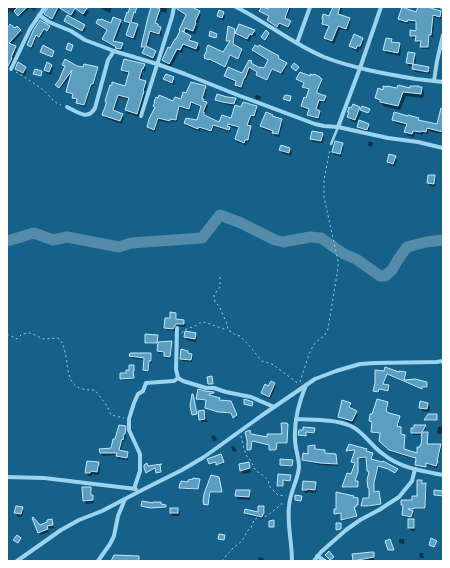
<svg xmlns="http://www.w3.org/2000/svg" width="450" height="568" font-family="Jost,sans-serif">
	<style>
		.shadow { fill: #0007 }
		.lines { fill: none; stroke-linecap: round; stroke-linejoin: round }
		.river { stroke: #538ba8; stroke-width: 11 }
		.building { fill: #5c9ebf; stroke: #c2e8fb }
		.path { stroke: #9cd4ef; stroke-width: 1; stroke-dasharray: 2 3; stroke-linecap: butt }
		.service { stroke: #9cd4ef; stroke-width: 2.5 }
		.minor { stroke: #9cd4ef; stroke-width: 4 }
	</style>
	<rect width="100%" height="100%" fill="#156189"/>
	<!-- shadow -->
	<g class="shadow">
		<polygon points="8,7 37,7 34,11 30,8 20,17 14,11 13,13 10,10 7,16"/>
		<polygon points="49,7 63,7 62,10 60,9 53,21 47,16 45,14"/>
		<polygon points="81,7 84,7 87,9 89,12 85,17 81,13 79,10"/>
		<polygon points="100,7 112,7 110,13 102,9"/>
		<polygon points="152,7 166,7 167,10 166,13 161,11 159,19 152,15"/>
		<polygon points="179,7 190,7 199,12 201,15 197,26 198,27 195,34 187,32 186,35 190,37 192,40 192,42 198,44 200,48 198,52 184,47 182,53 179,52 171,67 165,64 163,60 177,41 186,16 180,13 178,9"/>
		<polygon points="259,7 290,7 291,9 286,19 291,24 289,29 281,25 279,28 269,22 268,20 270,17 259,11 258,9"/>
		<polygon points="334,7 343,7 340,16 349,19 351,22 348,31 340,29 334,44 327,41 325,38 329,28 325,27 323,24 324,21 323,19 330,17"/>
		<polygon points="419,7 423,7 440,12 442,14 441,19 434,17 433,37 430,37 429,49 423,49 421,47 422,43 418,43 417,38 412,38 411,35 417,32 417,23 409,22 408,24 401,22 399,19 417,14"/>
		<polygon points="74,9 76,12 72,19 84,26 86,29 83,33 66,23 65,21 72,19 68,12"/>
		<polygon points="223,13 225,16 224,20 220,19 218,16"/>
		<polygon points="133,15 134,18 133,24 137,25 139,28 135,40 129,38 127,35 130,25 127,24 125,21"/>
		<polygon points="148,20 155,22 162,31 161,36 151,33 148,48 155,52 157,55 154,60 145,56 143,53 144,50 142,46"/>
		<polygon points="120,21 122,24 115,42 122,44 124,47 122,52 118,51 117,49 105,42 103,39 107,32 99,26 97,23 111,24"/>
		<polygon points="7,23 15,29 17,28 22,33 11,45 15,47 17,49 10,67 7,65"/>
		<polygon points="49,27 50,29 48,32 45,30 41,38 37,36 32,49 29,47 28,45 34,31"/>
		<polygon points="234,30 236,33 254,31 256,34 254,37 252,36 249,42 238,36 236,32 234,46 242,50 243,52 239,60 231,56 226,67 242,74 251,62 252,64 260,69 265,70 269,62 254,53 253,50 278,57 279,59 286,64 287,66 283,75 273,70 268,81 259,77 257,75 258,74 251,69 246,80 245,79 242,89 237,88 236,85 237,83 226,78 225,76 228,69 210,61 210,62 207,60 205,58 224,53 230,43 228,42 227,40"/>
		<polygon points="266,32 269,35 266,41 262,37"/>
		<polygon points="363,39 364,42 361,49 359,48 358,52 352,49 350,46"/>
		<polygon points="391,40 393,43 399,44 401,47 400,56 386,53 385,50"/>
		<polygon points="41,52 53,52 54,53 52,58 42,53"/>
		<polygon points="414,54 416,57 415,66 428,68 430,71 430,74 415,72 413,69 414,67 409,66 407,63"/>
		<polygon points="52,65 53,69 51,75 46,73 45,70"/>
		<polygon points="63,65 77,67 97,68 98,70 94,86 92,86 85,107 79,105 77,103 78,101 74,100 73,97 73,95 68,94 67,91 72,75 60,89 56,85 59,80 65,68"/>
		<polygon points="144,65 146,68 145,72 143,71 141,80 146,82 147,85 145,93 145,95 139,117 127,113 126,110 129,100 119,97 115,111 123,115 124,118 122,124 105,118 103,115 107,104 126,87 129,74 124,73 122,70"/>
		<polygon points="25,68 27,71 25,76 18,72 16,69"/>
		<polygon points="173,78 175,81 174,85 166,82 165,79"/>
		<polygon points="298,79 321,79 322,82 317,94 325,96 327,99 325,103 321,102 318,111 320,111 321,114 319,120 310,117 308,115 310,111 303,109 302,106 306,99 310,91 305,89 304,87 304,85 299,81"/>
		<polygon points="205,87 207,90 204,101 206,103 208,106 205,114 205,116 220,123 232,119 236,107 217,102 216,100 235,99 237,101 235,106 242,108 256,107 258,110 255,118 252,117 249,126 250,127 252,130 249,142 247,142 246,145 237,142 236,139 239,129 228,126 231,131 230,132 214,127 212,133 200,129 200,131 195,130 187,126 185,123 197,121 201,107 192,104 190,111 180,108 177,122 171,121 171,123 159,121 155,132 149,130 148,127 155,108 154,106 181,101 187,95"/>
		<polygon points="388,88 410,90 422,88 424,92 423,98 406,96 400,110 383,106 381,103 379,102 376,98 383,91"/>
		<polygon points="256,95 260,96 261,97 260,100 256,99 255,97"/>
		<polygon points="353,105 360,108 361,110 369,110 370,111 368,114 362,111 356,123 350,120 348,117 350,113 349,112 352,109"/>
		<polygon points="272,116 273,118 282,120 283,123 279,137 275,136 273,133 263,129 262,126"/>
		<polygon points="443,117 443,134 428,131 428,134 423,133 423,135 415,133 414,137 407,135 405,132 407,126 395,123 393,120 418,119 419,122 438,125"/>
		<polygon points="368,124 370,128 368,132 360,130 358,127"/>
		<polygon points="322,134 324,137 323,143 313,142 311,139"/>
		<polygon points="369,141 372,142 373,143 372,147 369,146 368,145"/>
		<polygon points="342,144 344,147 342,153 334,151 334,153 342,155 342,157 335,155 333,152"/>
		<polygon points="290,149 292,152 291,156 282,153 281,150"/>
		<polygon points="395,157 397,160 395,166 390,165 388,162"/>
		<polygon points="429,176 434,176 436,179 435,187 430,186 428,183"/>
		<polygon points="176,314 177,316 177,320 183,321 185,323 185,327 177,326 175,331 167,330 165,327 170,319"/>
		<polygon points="195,334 197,337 196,342 187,340 185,337"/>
		<polygon points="158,337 157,343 171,342 172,345 171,359 166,358 165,354 159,353 158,351 159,344 147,344 146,343"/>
		<polygon points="188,351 190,355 192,355 193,358 192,362 182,361 181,358"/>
		<polygon points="150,354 152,356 152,363 150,363 149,372 145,372 144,370 145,360 132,358 130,356"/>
		<polygon points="134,366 134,379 122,380 121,379 127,374"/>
		<polygon points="376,371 399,374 405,373 406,375 404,381 426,383 427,388 422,388 422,390 387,375 384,385 389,386 390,388 389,392 380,390 379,393 375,392 374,391"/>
		<polygon points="271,382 275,384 276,387 270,399 263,396 262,393 269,387"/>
		<polygon points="199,391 213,393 214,395 208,395 219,399 220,401 232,403 237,417 234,418 232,414 220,413 206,409 206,408 207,401 198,400 197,399"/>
		<polygon points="387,403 388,405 386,414 399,417 400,419 398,427 401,428 402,430 401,435 405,436 406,438 404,450 418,454 421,448 423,435 413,435 412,433 425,426 426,428 423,433 427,433 428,435 427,445 442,446 443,444 443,449 442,447 437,463 438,464 437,468 427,465 426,468 418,466 417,464 417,460 391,452 380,441 381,434 373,433 372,431 373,423 371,423 370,421 373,415"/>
		<polygon points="350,404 352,406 351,409 356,412 358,415 353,424 341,419 339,417"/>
		<polygon points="428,404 430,407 429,412 422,411 420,407"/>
		<polygon points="204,412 206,415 207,422 202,422 200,419"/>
		<polygon points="437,415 437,421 426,421 425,420"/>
		<polygon points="287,425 288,427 287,444 277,444 277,451 271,451 270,446 253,442 252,451 248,451 248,449 250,431 251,435 268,438 283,435"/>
		<polygon points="443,426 443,433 442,434 438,434 437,433 438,427"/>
		<polygon points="125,427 126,429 126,436 124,442 123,441 121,452 127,453 128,455 128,460 118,459 117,455 102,456 100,449 112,448 116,440"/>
		<polygon points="314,429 315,434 306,433 306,437 300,436 299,435 304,431"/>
		<polygon points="214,435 217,440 214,442 211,436"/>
		<polygon points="349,445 366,450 367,452 372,454 373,455 371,460 397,470 398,471 396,474 390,470 379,467 374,485 374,493 379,492 379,494 381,505 369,507 363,507 362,505 370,499 370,490 369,488 370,473 368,471 367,459 358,459 358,474 355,482 358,482 358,483 359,488 344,488 344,487 352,476 356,464 353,463 352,462 355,451 348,452 347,451"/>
		<polygon points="234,446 237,451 233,452 231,447"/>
		<polygon points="314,446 315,450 325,451 326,454 336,455 337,457 337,466 321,465 304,461 303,459 309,455"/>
		<polygon points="221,457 223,464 218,465 217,463 210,465 208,460"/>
		<polygon points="292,461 293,467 282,466 281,465"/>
		<polygon points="98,463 100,467 99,475 92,474 92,476 88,476 86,472"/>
		<polygon points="248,463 251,472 243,474 241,470"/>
		<polygon points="162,465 160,467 161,473 158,474 156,469 148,473 144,468 147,467"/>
		<polygon points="279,475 290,476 291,477 290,482 283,481 283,487 279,487 278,486"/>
		<polygon points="219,478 222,493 211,493 208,505 205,505 204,501"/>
		<polygon points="199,480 200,481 198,490 181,489 180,488 189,483"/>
		<polygon points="422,481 423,485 426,484 427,486 426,509 415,509 415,510 412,510 414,514 412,518 404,517 403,515 403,507 402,505 413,501 418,497"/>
		<polygon points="315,483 317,487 316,493 308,492 308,493 305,493 303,490"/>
		<polygon points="90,488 92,491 94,503 86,504 84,501"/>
		<polygon points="236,491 249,491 251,494 250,500 238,499 236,496"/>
		<polygon points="435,491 443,492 443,497 436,496"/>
		<polygon points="353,497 354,498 358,499 358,506 356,506 356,508 354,508 356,517 343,521 342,514 335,514 335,513"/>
		<polygon points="142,506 166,507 166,508 151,508 143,507"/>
		<polygon points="264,507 265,509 265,515 264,515 263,519 246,515 245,513 259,513"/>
		<polygon points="22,508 24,511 22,517 17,516 15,513"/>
		<polygon points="178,509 180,512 179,516 172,516 171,513"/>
		<polygon points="34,519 39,526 52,521 54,528 48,529 49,532 40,535"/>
		<polygon points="413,520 415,524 415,531 411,531 409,528"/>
		<polygon points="399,539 404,539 404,544 399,543"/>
		<polygon points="419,553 423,553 424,558 420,558"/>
		<polygon points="373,554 374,561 376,561 354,561 353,555"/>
		<polygon points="259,557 263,558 264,561 258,561"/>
	</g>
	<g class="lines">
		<!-- river -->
		<polyline class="river" points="7,241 34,233 53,240 67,237 119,247 131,243 202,238 220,215 241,223 275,240 283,242 310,237 321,238 344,254 356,259 380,276 385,276 392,270 399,258 407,247 426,242 443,240"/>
	</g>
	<!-- building -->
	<g class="building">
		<polygon points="18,7 27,7 18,16 14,11"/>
		<polygon points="48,7 88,7 83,14 75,8 71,15 58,7 52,19 44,14"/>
		<polygon points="130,7 137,7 135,13 134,12 131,22 138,24 133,38 126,35 130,23 124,21 127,12 128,13"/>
		<polygon points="151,7 155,7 160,9 155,23 158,24 158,26 161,27 159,34 150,31 146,46 156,51 153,58 142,53 145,47 141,47 148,17"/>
		<polygon points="177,7 192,7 200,11 195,22 196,23 193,31 185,28 184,32 182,31 191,36 189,40 198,43 196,49 183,44 180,50 177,49 169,64 162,60 163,58 168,47 170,48 175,39 176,39 180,31 179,30 186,15 177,9"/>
		<polygon points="261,7 263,7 268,9 268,7 289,7 285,18 291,21 288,27 279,23 277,27 267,20 269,16 259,11"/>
		<polygon points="333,7 340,7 338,14 350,18 346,29 338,26 332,41 324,38 329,26 322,24 323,19 322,19 323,14 329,16"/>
		<polygon points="402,7 416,12 418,7 427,7 441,11 440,17 433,15 431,35 429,35 428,47 420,47 421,41 415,41 416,36 410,36 410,30 416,31 416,21 408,20 407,22 398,19"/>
		<polygon points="219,10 224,12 222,18 217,16"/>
		<polygon points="67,15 85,25 82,31 64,21"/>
		<polygon points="113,17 121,20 113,41 123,43 121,49 115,48 116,47 102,39 107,30 96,23 98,19 100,20 101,19 111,23"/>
		<polygon points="40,20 50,26 47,31 44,29 39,37 36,35 31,47 27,45 33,31"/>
		<polygon points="10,24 15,28 17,26 21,30 9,43 16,46 11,58 12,58 7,68 7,28"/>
		<polygon points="239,24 255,30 252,35 250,34 247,39 235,33"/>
		<polygon points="228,26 235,29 233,44 242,49 238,59 230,55 225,67 209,59 209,60 204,58 205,56 204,56 207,50 206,49 208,45 223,52 230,41 226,41"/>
		<polygon points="266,30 269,33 265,40 261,37"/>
		<polygon points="210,31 217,34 216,38 209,36"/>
		<polygon points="354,34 363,38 360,46 357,46 356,49 349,46"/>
		<polygon points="386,38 392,39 391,42 400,43 398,53 383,50"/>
		<polygon points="68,43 73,45 71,51 66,49"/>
		<polygon points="43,45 54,51 52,57 40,52"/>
		<polygon points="255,45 258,47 259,45 279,56 278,58 287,63 281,73 272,69 267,80 256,75 257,72 249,67 245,78 244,78 241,87 235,85 236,81 224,76 228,67 242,73 249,60 252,61 251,63 260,68 260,67 264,68 268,60 252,50"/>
		<polygon points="408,52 415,53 413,64 406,63"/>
		<polygon points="65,59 77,66 83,67 84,64 98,67 93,84 91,84 84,105 76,103 77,99 72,98 73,94 66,92 72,70 59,88 55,85 59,80 65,66 62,65"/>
		<polygon points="124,59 145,64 143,69 142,69 139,79 146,81 143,91 144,91 137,114 125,110 129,98 118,95 113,110 123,114 120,121 102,115 106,104 106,101 105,101 110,85 112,85 112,82 125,86 129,72 121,70"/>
		<polygon points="18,62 26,67 23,73 15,69"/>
		<polygon points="47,62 52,65 49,72 44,70"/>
		<polygon points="294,63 299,67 296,71 291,67"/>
		<polygon points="413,64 429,67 428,72 412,69"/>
		<polygon points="35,69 42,71 41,76 33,74"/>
		<polygon points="300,72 310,76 310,74 313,75 314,74 320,77 320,78 322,79 317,91 317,93 326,96 324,101 319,100 316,109 320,111 318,118 307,115 309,109 301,106 304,97 306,98 309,89 302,87 304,83 296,79"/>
		<polygon points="166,74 174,77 172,83 163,79"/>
		<polygon points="191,82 206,86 202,99 204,99 203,101 207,102 203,112 204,112 204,115 219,122 222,115 231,118 235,105 241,107 243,102 257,106 254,116 251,115 247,125 251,126 248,140 245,140 244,143 235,139 239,127 228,124 227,126 230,127 229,130 213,125 211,131 199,127 198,129 193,127 184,123 186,118 197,120 201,106 191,102 189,109 179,106 176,120 170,119 170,121 158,118 154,130 147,127 149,119 155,107 153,106 155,102 154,102 156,97 158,98 159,95 173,101 175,97 181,99 183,92 186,93"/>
		<polygon points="398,85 410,88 410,86 419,86 419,87 422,87 421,94 403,92 398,106 380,102 380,100 375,98 378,88 383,90 383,86 387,87 387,86 397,88"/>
		<polygon points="217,94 227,97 236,98 234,104 222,102 215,100"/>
		<polygon points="285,95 291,96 290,101 283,99"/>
		<polygon points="353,104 360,107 355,120 347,117 349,112 347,112 348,111 349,107 351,108"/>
		<polygon points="362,106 370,109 368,113 360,110"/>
		<polygon points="441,108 443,109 443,132 427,128 426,132 422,131 421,132 413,131 412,134 404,132 407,124 392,120 394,112 408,116 408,115 419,118 418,120 437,124"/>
		<polygon points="266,112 273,115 272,116 282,119 278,134 272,133 273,131 260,126"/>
		<polygon points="359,120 369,124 367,130 357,127"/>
		<polygon points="312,131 323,133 321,141 310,139"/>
		<polygon points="335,141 343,143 340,154 332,152"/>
		<polygon points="281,145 290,148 289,153 279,150"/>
		<polygon points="389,154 396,156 393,164 387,162"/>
		<polygon points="428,175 435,175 434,184 427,183"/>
		<polygon points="170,312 176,313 176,319 184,320 184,324 176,324 173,329 164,328 165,318 170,318"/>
		<polygon points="185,331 196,333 195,339 184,337"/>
		<polygon points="145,334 158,335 157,343 145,343"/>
		<polygon points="172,341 170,357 164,356 164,352 157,351 158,342"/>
		<polygon points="181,349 188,351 188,353 192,354 191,360 180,359"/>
		<polygon points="130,353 151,353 151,361 149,361 148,371 143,370 144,358 129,356"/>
		<polygon points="129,365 134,365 134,371 133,371 134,378 120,379 120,373 126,373 126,370 129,370"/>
		<polygon points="385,367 399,372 399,371 406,372 404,380 415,379 427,382 427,387 422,387 422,389 387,374 383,384 389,385 388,391 379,389 378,392 373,391 375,383 375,370 384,371"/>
		<polygon points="212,376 213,384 208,384 207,377"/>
		<polygon points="271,381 275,383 269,397 261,393 265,384 268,386"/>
		<polygon points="198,389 205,391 214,392 214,393 210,394 210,393 209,395 220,398 219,400 231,401 237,415 233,418 231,413 218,412 205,408 206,400 196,399"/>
		<polygon points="192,394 193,394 197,414 192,415 190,406"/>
		<polygon points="244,399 253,402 252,406 244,404"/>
		<polygon points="377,399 388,402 386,411 389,413 400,416 397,426 401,427 401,434 405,435 404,449 417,453 417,447 420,447 420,445 421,445 422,437 421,436 422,433 411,433 411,428 414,428 414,425 426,425 422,432 428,432 427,444 441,444 437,461 438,461 436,466 426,463 426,467 415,465 416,459 415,457 415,458 389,450 379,441 380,433 371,432 372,422 369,421 370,414 372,414"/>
		<polygon points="342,400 351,403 349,407 357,411 352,421 338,417"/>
		<polygon points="420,401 428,403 427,409 419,408"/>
		<polygon points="204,410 205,419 199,420 198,411"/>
		<polygon points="428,414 437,414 437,420 424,420"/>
		<polygon points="281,423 287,423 287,424 288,424 287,443 277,443 276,450 269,450 269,445 252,441 251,450 247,450 247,440 245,432 250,430 251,434 267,437 267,434 282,434"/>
		<polygon points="119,425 126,426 125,434 124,434 123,440 122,439 119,450 128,452 127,458 116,456 117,453 100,453 99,449 111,448 113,439 115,439"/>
		<polygon points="303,427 315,428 314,433 306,432 306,436 298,435 299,430 303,430"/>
		<polygon points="349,444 367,449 366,451 373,453 371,459 382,462 383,461 398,469 395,473 388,469 378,466 374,483 374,492 379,491 381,504 368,506 361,506 363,498 369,498 369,488 368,488 367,480 369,472 367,471 366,457 358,458 358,472 355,481 358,481 358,487 342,487 347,473 351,474 355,463 351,462 355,450 346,451"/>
		<polygon points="315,445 315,449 325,450 325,453 336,454 337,464 320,463 302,460 303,453 308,454 308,446"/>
		<polygon points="221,454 224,462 216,465 216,462 209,464 207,459"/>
		<polygon points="280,459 293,460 292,466 280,465"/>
		<polygon points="87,461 99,462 97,472 91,471 90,473 85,473"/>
		<polygon points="249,462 250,468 240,471 239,464 243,463 244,464 244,463"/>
		<polygon points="147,463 148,466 162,464 160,465 161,472 156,473 155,468 146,473 144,468 144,465"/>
		<polygon points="278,474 291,475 290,481 283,480 283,486 277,486"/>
		<polygon points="211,475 219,477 222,492 210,492 208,505 203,504 204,502 203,502 204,494"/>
		<polygon points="193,478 200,479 198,489 179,488 180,483 181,483 181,481 188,482 188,480 193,479"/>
		<polygon points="417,480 422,480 422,484 426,483 425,508 414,508 414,509 408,509 413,511 411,517 402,515 403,505 401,505 401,500 412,500 412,496 417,496"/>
		<polygon points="303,481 316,482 315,490 307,489 307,490 302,490"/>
		<polygon points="82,487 91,487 91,495 93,495 93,500 83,501"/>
		<polygon points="236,490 250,490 249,497 235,496"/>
		<polygon points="434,490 443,491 443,496 434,495"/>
		<polygon points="336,492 354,496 353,497 358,498 358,505 356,505 356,507 354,507 357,516 341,520 341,513 334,514 334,509 336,509"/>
		<polygon points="295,495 302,496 301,501 295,500"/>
		<polygon points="142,501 153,503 153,502 161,502 161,504 166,505 166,507 150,508 141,506"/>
		<polygon points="16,506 23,507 21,514 14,513"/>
		<polygon points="258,506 264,506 264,514 263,514 262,517 244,513 245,509 258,512"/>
		<rect x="170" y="508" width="8" height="5"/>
		<polygon points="33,517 40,525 47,522 47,520 52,519 53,525 47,526 48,529 38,533 32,518"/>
		<rect x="408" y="519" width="6" height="9"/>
		<polygon points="274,520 274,527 269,527 269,521"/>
		<polygon points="336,523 341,523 341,529 336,530"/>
		<polygon points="219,534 225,535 224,540 218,539"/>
		<polygon points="17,535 21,538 18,543 13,540"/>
		<polygon points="431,538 437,541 434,547 429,545"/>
		<polygon points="390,539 394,550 388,550 385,541"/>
		<polygon points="329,551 334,557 330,560 325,555"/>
		<polygon points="372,552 374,552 374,557 353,561 352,554"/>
		<polygon points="114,555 139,556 139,561 111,561"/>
	</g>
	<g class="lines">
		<!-- path -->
		<g class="path">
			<path d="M16,72C25,77 33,83 41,88C49,94 52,102 61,105"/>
			<polyline points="220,277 220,287 214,295 215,302 219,306 227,324 228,330 236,335 240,336 253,350 259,358 262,361 272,364 299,384"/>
			<polyline points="182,333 184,330 195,326 199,323 204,322 227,330"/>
			<path d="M7,334L17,339L22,334L30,333L37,336L43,339L58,338C63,342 63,346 65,352C69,365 65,385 83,389C87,390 91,390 95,390L107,406L111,415L124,418"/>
			<polyline points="300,382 309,354 313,346 316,342 325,335 328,329 338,268 338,261 324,197 324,180 330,149"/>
			<polyline points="241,436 243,445 246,455 251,461 255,470 265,477 268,480 270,487 278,495 286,496"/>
			<polyline points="222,561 232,549 242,541 248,530 251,528 254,520 258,517 267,516 284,502"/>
		</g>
		<!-- service -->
		<polyline class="service" points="331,144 338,127"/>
		<!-- minor -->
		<g class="minor">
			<path d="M236,7C266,22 293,44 324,57C352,68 386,74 416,79C425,80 434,81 443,82"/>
			<polyline points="441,7 443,8"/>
			<polyline points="39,15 49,22 71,31 85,40 114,51 157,64 185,74 240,96 315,124 324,126 338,127 388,138 418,142 443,148"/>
			<polyline points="297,43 310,7"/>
			<polyline points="11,69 30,29 45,7"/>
			<polyline points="434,81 437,61 443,35"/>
			<path d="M67,107C78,112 88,121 95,108L108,60L114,51"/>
			<polyline points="141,116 172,17 174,7"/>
			<polyline points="338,127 360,68 381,7"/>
			<polyline points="177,328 176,369 178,378 183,381 206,388 214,388 226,392 251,397 274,407"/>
			<path d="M296,419C314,420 334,419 351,426C364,432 371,446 383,454C400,468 422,471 443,475"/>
			<polyline points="7,477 44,478 136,489"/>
			<polyline points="134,489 140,471 140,454 129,430 129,419 134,403 138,394 143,391 146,383 174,381 178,378"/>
			<polyline points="317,556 325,561"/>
			<polyline points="17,561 61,530 79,520 102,511 144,489 182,470 204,457 261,416 315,379 336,371 360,364 375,363 436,362 443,361"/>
			<polyline points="98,561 110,544 114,536 118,516 125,499"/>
			<path d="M292,561C292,542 287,524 289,506C290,492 298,480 299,467C299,457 295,449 295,439C294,420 299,402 306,385"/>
			<polyline points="314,561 321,552 346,530 360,520 379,510 399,497 412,481 415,469"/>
		</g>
	</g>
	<!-- border -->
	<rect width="450" height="568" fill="none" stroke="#ffffff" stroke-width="16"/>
</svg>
